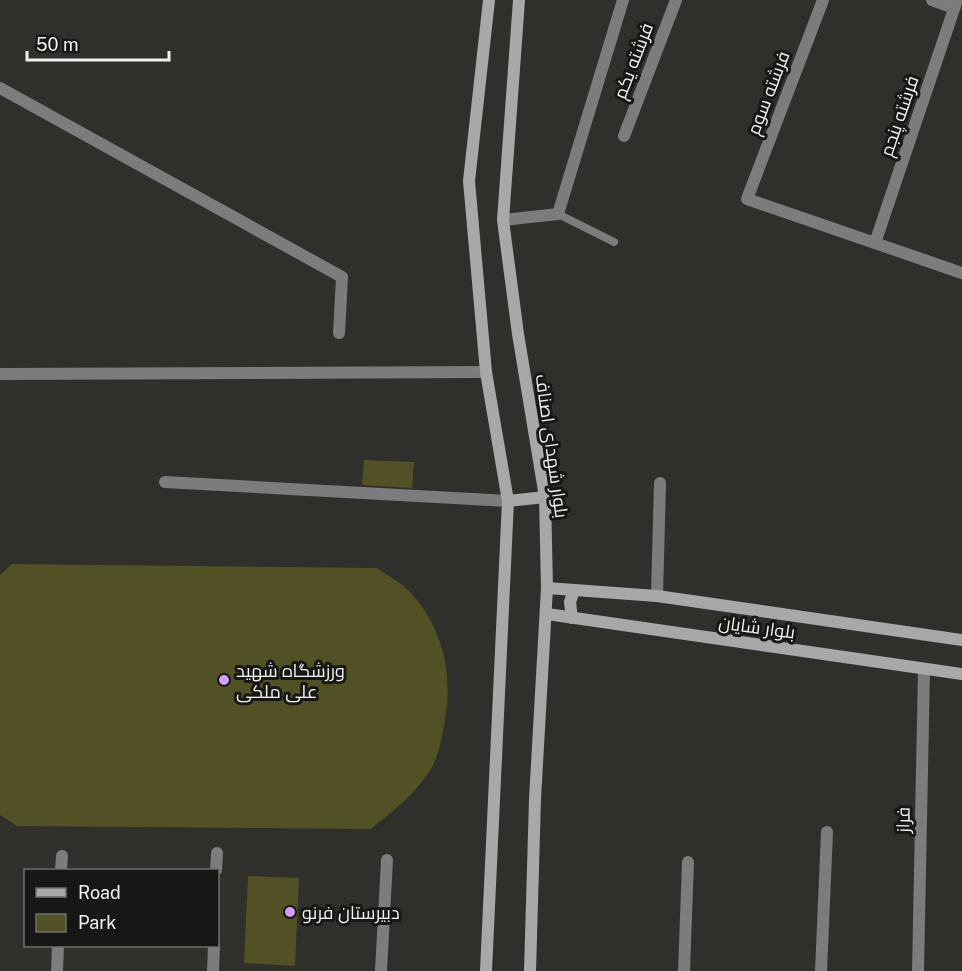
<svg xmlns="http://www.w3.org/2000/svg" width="962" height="971" font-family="'Public Sans',Cairo,sans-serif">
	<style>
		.green { fill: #525025 }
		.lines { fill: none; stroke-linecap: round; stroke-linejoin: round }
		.lane { stroke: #7c7b7d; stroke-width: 8 }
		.street { stroke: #7c7b7d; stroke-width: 12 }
		.secondary { stroke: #a8a7a9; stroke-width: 12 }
		.poi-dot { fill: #d29dfd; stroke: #171716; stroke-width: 2 }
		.labels { text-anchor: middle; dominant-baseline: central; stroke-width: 6; stroke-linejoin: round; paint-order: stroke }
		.street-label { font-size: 18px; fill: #f1f1ef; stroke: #171716 }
		.poi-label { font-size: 18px; fill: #f1f1ef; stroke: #171716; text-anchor: start }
	</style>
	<rect width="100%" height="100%" fill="#2f2f2c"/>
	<!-- green -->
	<g class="green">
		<polygon points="364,460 414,462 412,488 362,485"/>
		<path d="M12,564L377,568C388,576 402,583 411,593C443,628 453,674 445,720C442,736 439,758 429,772C414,795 392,812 371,829L17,826L0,815V575Z"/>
		<polygon points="248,876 299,878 295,966 244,963"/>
	</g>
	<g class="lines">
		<!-- lane -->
		<polyline class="lane" points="558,214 614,242"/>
		<!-- street -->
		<g class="street">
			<polyline points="823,0 747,199 962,273"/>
			<polyline points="932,0 954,8"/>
			<polyline points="0,88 342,277 339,333"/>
			<polyline points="624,136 676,0"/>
			<polyline points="503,220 558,214 623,0"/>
			<polyline points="875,243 957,0"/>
			<polyline points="0,374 486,372"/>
			<polyline points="165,482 508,501"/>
			<polyline points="657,596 660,483"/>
			<polyline points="61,870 62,856"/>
			<polyline points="216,870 217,853"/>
			<polyline points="57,971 58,946"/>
			<polyline points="213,971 214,946"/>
			<polyline points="381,971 387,860"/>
			<polyline points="684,971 688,862"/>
			<polyline points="821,971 827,832"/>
			<polyline points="918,971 924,670"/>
		</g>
		<!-- secondary -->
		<g class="secondary">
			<polyline points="519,0 503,220 518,334 545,497 547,588 535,799 530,971"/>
			<polyline points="508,501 545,497"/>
			<polyline points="547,588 657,596 962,640"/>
			<polyline points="547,614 962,674"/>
			<polyline points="572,618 570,602 574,590"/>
			<polyline points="486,971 508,501 486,372 469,181 489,0"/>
		</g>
	</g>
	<!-- markers -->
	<g class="poi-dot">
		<circle cx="224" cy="680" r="6"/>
		<circle cx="290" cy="912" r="6"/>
	</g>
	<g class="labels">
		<!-- street labels -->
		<g class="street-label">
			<text transform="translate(633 61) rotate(-69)">فرشته یکم</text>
			<text transform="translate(768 93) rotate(-69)">فرشته سوم</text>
			<text transform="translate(899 116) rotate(-71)">فرشته پنجم</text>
			<text transform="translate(552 446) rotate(82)">بلوار شهدای اصناف</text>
			<text transform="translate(757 627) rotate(8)">بلوار شایان</text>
			<text transform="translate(903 820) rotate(-89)">فراز</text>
		</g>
		<!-- poi labels -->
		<g class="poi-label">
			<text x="236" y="670">ورزشگاه شهید<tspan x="236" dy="21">علی ملکی</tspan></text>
			<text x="302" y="912">دبیرستان فرنو</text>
		</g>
	</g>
	<!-- legend -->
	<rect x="24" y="869" width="195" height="78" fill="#171716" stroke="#6e6e6d" stroke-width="1.5"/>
	<rect x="36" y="888" width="30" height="9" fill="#a8a7a9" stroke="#6e6e6d" stroke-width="1.5"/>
	<text x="78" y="899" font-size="18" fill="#f1f1ef">Road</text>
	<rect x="36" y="914" width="30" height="18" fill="#525025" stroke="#6e6e6d" stroke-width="1.5"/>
	<text x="78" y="929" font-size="18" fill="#f1f1ef">Park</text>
	<!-- scale -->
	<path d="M27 51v9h142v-9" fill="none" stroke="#f1f1ef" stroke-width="3"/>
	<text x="36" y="51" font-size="18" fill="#f1f1ef" stroke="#171716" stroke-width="4.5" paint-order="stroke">50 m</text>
</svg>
